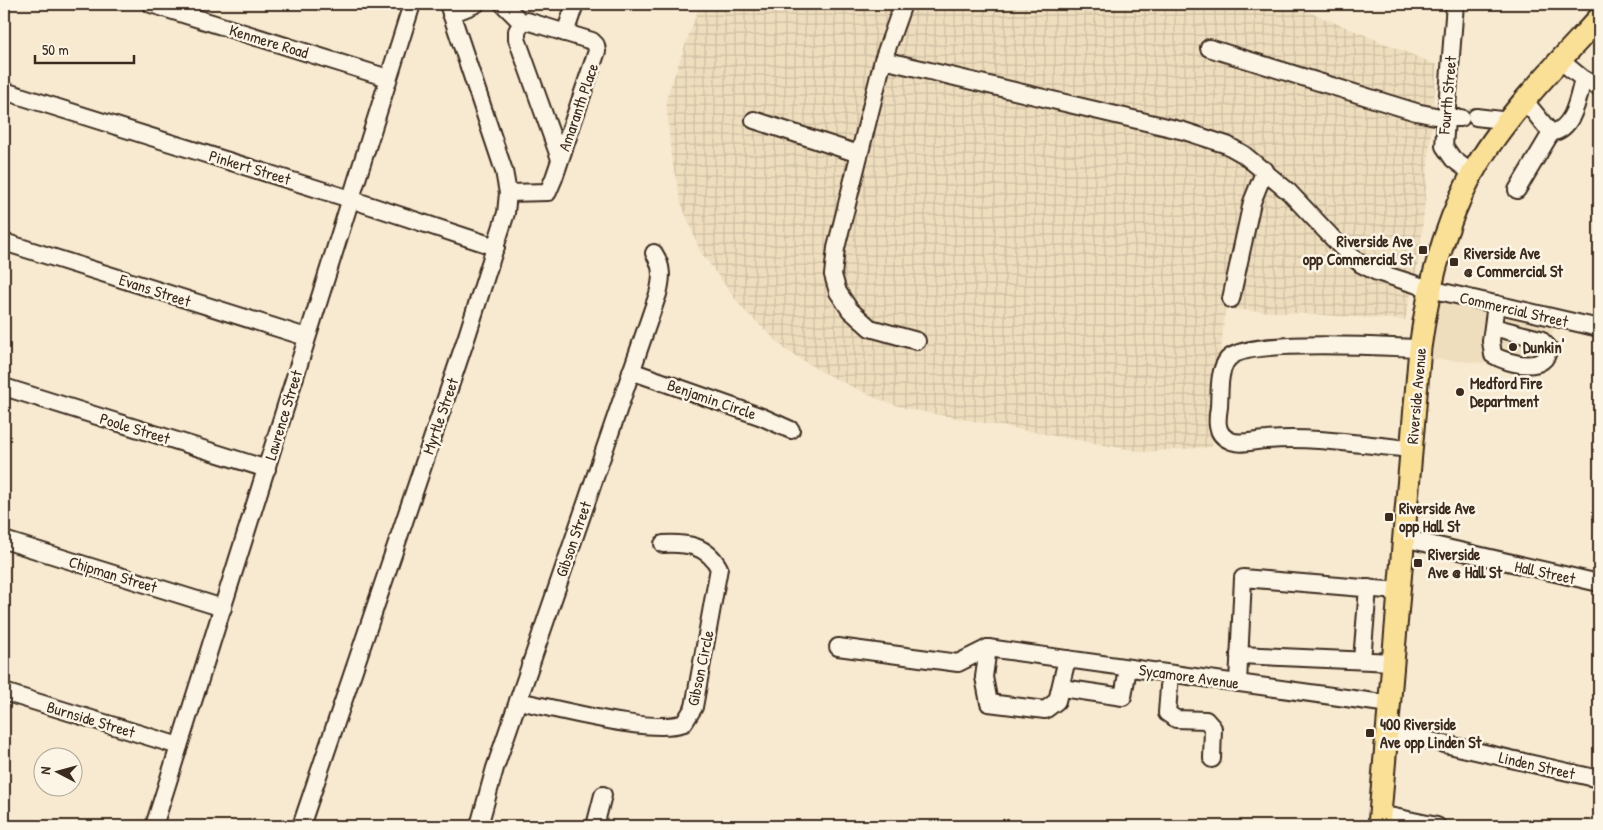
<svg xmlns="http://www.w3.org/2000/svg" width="1603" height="830" font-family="'Patrick Hand',sans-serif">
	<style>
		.built { fill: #efdebe }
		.industrial { fill: url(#industrial-grid) }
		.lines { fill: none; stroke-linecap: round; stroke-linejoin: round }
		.minor-casing { stroke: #3b2a1e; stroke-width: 20 }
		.major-casing { stroke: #3b2a1e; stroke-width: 25 }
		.minor { stroke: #fcf5e5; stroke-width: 16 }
		.major { stroke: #fadf96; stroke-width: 21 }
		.poi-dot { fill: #3b2a1e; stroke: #fcf5e5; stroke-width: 2 }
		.labels { text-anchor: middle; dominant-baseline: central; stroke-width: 5; stroke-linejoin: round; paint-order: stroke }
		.street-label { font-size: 16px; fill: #3b2a1e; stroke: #fcf5e5 }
		.poi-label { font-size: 16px; font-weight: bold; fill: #3b2a1e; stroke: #fcf5e5; text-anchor: start }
	</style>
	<defs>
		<pattern id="industrial-grid" width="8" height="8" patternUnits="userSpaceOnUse" patternTransform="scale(1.25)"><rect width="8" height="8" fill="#efdebe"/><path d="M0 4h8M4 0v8" fill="none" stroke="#cebfa3"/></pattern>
	</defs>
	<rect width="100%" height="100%" fill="#f7ead0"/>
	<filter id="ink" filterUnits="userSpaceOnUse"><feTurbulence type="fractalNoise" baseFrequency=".02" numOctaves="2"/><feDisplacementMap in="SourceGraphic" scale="10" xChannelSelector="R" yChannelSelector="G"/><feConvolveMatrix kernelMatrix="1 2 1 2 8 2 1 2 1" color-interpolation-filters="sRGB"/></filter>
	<g filter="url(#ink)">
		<!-- built -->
		<g class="built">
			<polygon points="1599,27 1599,53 1587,43"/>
			<polygon points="1431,293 1555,323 1551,338 1553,356 1541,368 1423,358"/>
		</g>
		<!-- industrial -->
		<polygon class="industrial" points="700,4 1290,4 1437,65 1420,255 1405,320 1225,309 1212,447 1143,452 908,409 880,400 822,372 786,350 742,308 700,251 681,203 671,156 666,99"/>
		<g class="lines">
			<!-- minor casing -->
			<g class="minor-casing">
				<g id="minor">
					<polyline points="151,4 388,78"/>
					<polyline points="503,4 522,23"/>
					<polyline points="1455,4 1444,146 1453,159 1473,174"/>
					<polyline points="451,14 476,4"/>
					<polyline points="565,33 575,4"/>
					<polyline points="1209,48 1416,112 1445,118 1461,118"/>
					<polyline points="883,60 903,4"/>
					<polyline points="1561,61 1583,79 1599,87"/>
					<polyline points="4,91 350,199 496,247"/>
					<polyline points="1476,117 1509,121"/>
					<polyline points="754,120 859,154"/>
					<path d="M1551,133C1574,129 1578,98 1583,79"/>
					<polyline points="1517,190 1551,133 1525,101"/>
					<polyline points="508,193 548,192 554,178 597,51 596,45 592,41 527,21 522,23 517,31 517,39 560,159"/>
					<polyline points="4,242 306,337"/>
					<polyline points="1231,299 1252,202 1265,170"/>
					<path d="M1493,327L1540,339L1548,347C1549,374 1508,364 1493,355L1491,341L1496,304"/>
					<polyline points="917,341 870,328 850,310 838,292 833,275 836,248 883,60 1184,131 1227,145 1243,154 1289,192 1342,248 1361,264 1377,272 1430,289 1599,328"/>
					<polyline points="631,371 762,417 791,430"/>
					<polyline points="4,387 267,469"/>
					<path d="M1411,449C1363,445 1314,436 1267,440C1255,440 1239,446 1229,440C1215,434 1217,419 1219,407C1220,392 1218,371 1228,359C1246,338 1388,347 1420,348"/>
					<polyline points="1403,538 1599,583"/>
					<polyline points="4,540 223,608"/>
					<polyline points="838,647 958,663 988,648"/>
					<polyline points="988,648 1389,704"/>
					<polyline points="988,648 984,677 989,703 1045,710 1057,701 1067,659"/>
					<polyline points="1239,655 1393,662"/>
					<polyline points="1362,660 1368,588"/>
					<polyline points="1170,674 1167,713 1176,719 1206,720 1213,728 1212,759"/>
					<polyline points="1238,683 1243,578 1399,591"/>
					<polyline points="1062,688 1123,697 1128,668"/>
					<polyline points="4,692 179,746"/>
					<path d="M518,701C556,708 651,735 684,723L694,707L719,568C707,545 687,543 663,544"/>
					<polyline points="1387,731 1599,779"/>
					<polyline points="1380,814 1437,826"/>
					<polyline points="154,826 412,4"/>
					<polyline points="301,826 467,336 506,213 508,193 504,171 448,4"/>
					<path d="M479,826L495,768L658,294C662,278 663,267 654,253"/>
					<polyline points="595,826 603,795"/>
				</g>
			</g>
			<!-- major casing -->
			<g class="major-casing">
				<path id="major" d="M1379,826L1420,348C1428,288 1443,228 1472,174C1502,119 1557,64 1599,18"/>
			</g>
			<!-- minor -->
			<use href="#minor" class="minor"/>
			<!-- major -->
			<use href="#major" class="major"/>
		</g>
	</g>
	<!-- markers -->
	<g class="poi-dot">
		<rect x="1418" y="245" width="10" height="10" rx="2.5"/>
		<rect x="1449" y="257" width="10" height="10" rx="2.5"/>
		<circle cx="1513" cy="347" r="5"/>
		<circle cx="1460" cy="392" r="5"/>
		<rect x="1384" y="512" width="10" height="10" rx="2.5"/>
		<rect x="1413" y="558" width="10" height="10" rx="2.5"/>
		<rect x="1365" y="728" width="10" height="10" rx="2.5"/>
	</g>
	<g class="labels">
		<!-- street labels -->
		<g class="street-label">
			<text transform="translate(269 41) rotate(17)">Kenmere Road</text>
			<text transform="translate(1447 95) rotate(-85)">Fourth Street</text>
			<text transform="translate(578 107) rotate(-71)">Amaranth Place</text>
			<text transform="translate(250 167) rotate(17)">Pinkert Street</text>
			<text transform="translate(155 290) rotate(18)">Evans Street</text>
			<text transform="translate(1514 309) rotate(13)">Commercial Street</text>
			<text transform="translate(1416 396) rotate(-85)">Riverside Avenue</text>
			<text transform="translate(712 399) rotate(19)">Benjamin Circle</text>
			<text transform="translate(283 415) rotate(-73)">Lawrence Street</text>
			<text transform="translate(440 416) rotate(-71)">Myrtle Street</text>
			<text transform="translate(135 428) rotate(17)">Poole Street</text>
			<text transform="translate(573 539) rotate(-71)">Gibson Street</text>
			<text transform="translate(1545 572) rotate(12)">Hall Street</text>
			<text transform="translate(113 574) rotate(17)">Chipman Street</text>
			<text transform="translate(700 668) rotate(-78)">Gibson Circle</text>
			<text transform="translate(1189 676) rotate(8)">Sycamore Avenue</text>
			<text transform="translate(91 719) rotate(17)">Burnside Street</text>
			<text transform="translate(1537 765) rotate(13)">Linden Street</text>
		</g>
		<!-- poi labels -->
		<g class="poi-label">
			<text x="1413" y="241" text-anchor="end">Riverside Ave<tspan x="1413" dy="18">opp Commercial St</tspan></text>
			<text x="1464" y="253">Riverside Ave<tspan x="1464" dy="18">@ Commercial St</tspan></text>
			<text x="1523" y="347">Dunkin'</text>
			<text x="1470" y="383">Medford Fire<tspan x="1470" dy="18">Department</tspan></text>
			<text x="1399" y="508">Riverside Ave<tspan x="1399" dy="18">opp Hall St</tspan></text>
			<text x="1428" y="554">Riverside<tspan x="1428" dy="18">Ave @ Hall St</tspan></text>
			<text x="1380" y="724">400 Riverside<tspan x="1380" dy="18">Ave opp Linden St</tspan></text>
		</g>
	</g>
	<!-- margin -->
	<rect width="1603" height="830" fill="none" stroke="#fcf5e5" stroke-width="20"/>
	<rect x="10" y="10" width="1583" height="810" fill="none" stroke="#3b2a1e" stroke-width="2" filter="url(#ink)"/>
	<!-- north arrow -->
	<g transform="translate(58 772) rotate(276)"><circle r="24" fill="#fcf5e5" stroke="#afa495"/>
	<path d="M0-4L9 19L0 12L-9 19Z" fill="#3b2a1e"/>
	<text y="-8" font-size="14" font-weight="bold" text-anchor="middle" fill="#3b2a1e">N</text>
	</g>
	<!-- scale -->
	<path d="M35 55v8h99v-8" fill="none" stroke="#3b2a1e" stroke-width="2.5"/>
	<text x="42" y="55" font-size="15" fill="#3b2a1e" stroke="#fcf5e5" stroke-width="4" paint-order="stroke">50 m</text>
</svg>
